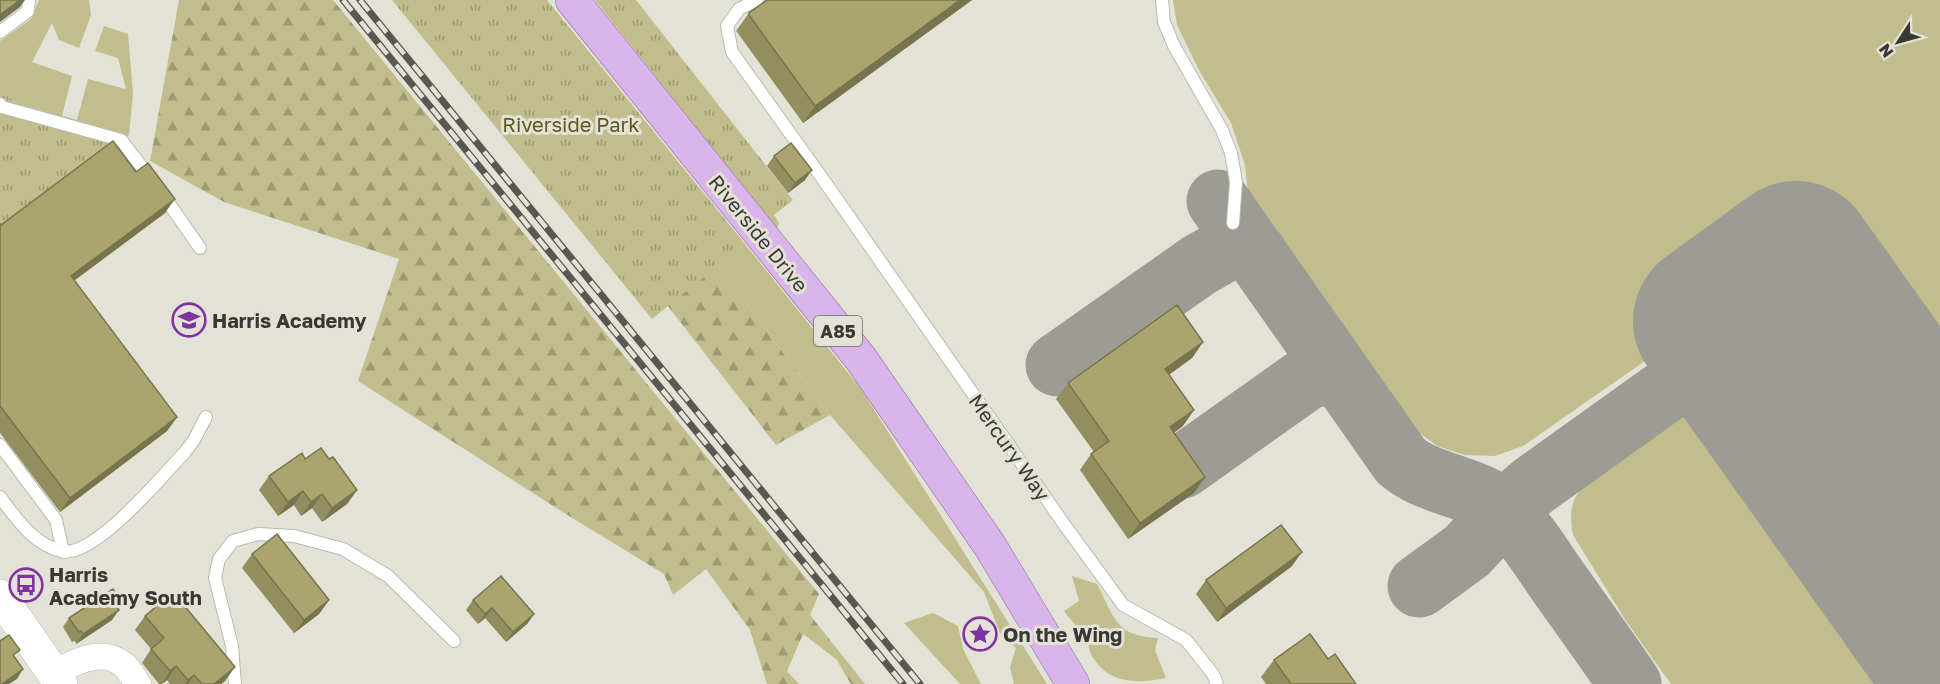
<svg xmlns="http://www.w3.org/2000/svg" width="1940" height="684" font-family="'Golos Text',sans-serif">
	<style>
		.grass { fill: #c1bd8c }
		.forest { fill: url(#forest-firs) }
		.park { fill: url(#park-tufts) }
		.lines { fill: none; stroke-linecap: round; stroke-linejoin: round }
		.taxiway { stroke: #9d9c94; stroke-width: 63 }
		.runway { stroke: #9d9c94; stroke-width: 158 }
		.lane-casing { stroke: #bab9ae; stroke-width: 14 }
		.street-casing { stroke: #bab9ae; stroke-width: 27 }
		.secondary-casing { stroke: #bab9ae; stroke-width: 34 }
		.primary-casing { stroke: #9169a2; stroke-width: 34 }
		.lane { stroke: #fff; stroke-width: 12 }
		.street { stroke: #fff; stroke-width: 26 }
		.secondary { stroke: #fff; stroke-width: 33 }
		.primary { stroke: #d9b5eb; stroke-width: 33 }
		.rail-casing { stroke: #585751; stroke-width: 7 }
		.rail { stroke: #e2e2d6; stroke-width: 4.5; stroke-dasharray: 14; stroke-linecap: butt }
		.wall { fill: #928e5f }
		.shaded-wall { fill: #77744e }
		.building { fill: #aaa56f; stroke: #77744e; stroke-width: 1.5 }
		.labels { text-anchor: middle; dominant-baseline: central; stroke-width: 6; stroke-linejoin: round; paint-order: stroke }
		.shield { fill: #e2e2d6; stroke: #6c6b65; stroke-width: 1.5 }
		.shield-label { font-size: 18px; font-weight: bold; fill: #393834 }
		.park-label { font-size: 20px; fill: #5f5819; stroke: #e2e2d6 }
		.street-label { font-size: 20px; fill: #393834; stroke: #e2e2d6 }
		.poi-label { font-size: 20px; font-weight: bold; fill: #393834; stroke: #e2e2d6; text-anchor: start }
	</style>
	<defs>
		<pattern id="forest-firs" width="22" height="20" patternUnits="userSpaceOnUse" patternTransform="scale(1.5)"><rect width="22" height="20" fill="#c1bd8c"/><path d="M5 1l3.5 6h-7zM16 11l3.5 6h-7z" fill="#9e9b73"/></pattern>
		<pattern id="park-tufts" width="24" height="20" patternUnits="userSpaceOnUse" patternTransform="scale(1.5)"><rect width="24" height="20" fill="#c1bd8c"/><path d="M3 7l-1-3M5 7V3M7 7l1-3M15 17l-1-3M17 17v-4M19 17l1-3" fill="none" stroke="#9e9b73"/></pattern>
	</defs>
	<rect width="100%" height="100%" fill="#e2e2d6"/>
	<!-- grass -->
	<g class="grass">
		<polygon points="39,0 89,0 91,15 79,48 59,40 52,23 32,62 72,76 62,116 15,102 0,90 0,41 31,19"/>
		<polygon points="1173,0 1940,0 1940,449 1800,253 1523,446 1495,456 1465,455 1437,446 1413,428 1249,202 1245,165 1231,123 1200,72 1177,25"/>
		<polygon points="104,26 128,34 133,93 129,135 77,120 88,79 126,89 118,58 95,51"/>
		<polygon points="745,244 861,389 1047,684 1014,684 1010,667 1016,648 1000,633 984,592 830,415 717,265"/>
		<path d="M1737,394L1763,400L1785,415L1940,632V684H1671L1626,621L1573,535C1568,508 1572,496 1592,477L1686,406L1711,396Z"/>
		<path d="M1072,576L1097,584C1115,618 1115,636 1158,638L1155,650L1166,678C1136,684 1107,684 1091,654C1089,650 1089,645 1087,641C1081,630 1071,621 1064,611L1079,601Z"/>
		<polygon points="933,613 958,626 963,649 981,684 960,684 904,623"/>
	</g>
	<!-- forest -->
	<g class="forest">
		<polygon points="179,0 333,0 819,594 810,615 865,684 851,684 836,659 803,634 787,671 799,684 767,684 750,630 706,569 673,595 664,574 561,511 358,381 399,259 224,202 150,161"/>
		<polygon points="467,48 717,265 830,415 776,445"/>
	</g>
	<!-- park -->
	<g class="park">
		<polygon points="392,0 547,0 745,244 652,319"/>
		<polygon points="595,0 636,0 793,200 774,215 779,223 777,230"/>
		<polygon points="0,90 15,102 129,135 0,232"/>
	</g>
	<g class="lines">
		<!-- taxiway -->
		<g class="taxiway">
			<path d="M1218,201L1401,461C1430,486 1474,485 1503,511C1525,530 1542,559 1559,583C1583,617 1607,650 1630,684"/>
			<polyline points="1057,365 1199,265 1231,247 1244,248 1256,254"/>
			<path d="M1182,467L1306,379C1320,373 1334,374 1346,383"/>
			<polyline points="1419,586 1467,551 1504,511 1533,486 1773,314"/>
		</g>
		<!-- runway -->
		<polyline class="runway" points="1940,462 1796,260 1712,321 1940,641"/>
		<!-- lane casing -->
		<g class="lane-casing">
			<g id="lane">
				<polyline points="757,0 739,9 727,26 732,52 827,185 1066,527 1123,605 1186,640 1213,674 1217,684"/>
				<polyline points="1162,0 1164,22 1174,46 1222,130 1231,153 1236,182 1233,223"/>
				<polyline points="0,32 28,11 29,0"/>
				<polyline points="0,104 2,107 121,140 151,179"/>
				<polyline points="161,192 200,248"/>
				<polyline points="0,445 56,520 63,552"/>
				<path d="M0,497C16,518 33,544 61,551C93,560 163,475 185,452L194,440L206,417"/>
				<polyline points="235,684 232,646 215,578 219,559 233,541 258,534 294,536 343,549 388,576 454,641"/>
			</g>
		</g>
		<!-- street casing -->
		<g class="street-casing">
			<path id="street" d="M53,673C74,663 102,646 124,665C129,670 134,678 138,684"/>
		</g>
		<!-- secondary casing -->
		<g class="secondary-casing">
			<polyline id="secondary" points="0,596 61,684"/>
		</g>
		<!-- primary casing -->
		<g class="primary-casing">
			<polyline id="primary" points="572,0 861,359 990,546 1073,684"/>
		</g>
		<!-- lane -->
		<use href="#lane" class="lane"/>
		<!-- street -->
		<use href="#street" class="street"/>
		<!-- secondary -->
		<use href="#secondary" class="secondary"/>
		<!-- primary -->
		<use href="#primary" class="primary"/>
		<!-- rail casing -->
		<g class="rail-casing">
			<g id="rail">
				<polyline points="343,0 903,684"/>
				<polyline points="360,0 920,684"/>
			</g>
		</g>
		<!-- rail -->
		<use href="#rail" class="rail"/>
	</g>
	<!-- wall -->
	<g class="wall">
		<polygon points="767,0 972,0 803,123 737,32 736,31 749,13"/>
		<polygon points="774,156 805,180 788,193 767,166"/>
		<polygon points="165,213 74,281 177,417 167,431 60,512 0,433 0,223 1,225"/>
		<polygon points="1203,342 1192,358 1169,375 1183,426 1174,433 1205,477 1194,493 1128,539 1080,470 1091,454 1094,452 1056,399 1068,383"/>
		<polygon points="305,459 329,459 357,490 347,504 322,522 312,508 301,516 294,505 278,516 259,490 269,476"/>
		<polygon points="252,554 329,600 319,614 294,633 242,568"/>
		<polygon points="1292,566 1217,622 1196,594 1206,580"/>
		<polygon points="473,600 534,614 527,624 506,642 485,618 478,624 466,610"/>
		<polygon points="122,602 117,608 112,620 76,644 75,641 72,642 63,627 69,618"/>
		<polygon points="145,616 225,681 221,684 170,684 167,680 162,684 159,684 142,663 151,649 135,630"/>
		<polygon points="1328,659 1356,684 1266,684 1261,677 1274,660"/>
	</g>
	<!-- shaded-wall -->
	<g class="shaded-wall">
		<polygon points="20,0 25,0 20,7 0,22 0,15"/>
		<polygon points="960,0 972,0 803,123 815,106"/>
		<polygon points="812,170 805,180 788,193 795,183"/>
		<polygon points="175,199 165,213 61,290 71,276"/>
		<polygon points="1203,342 1192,358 1154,385 1165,369"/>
		<polygon points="1194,410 1183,426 1159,443 1170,427"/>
		<polygon points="177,417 167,431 60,512 70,498"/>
		<polygon points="1205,477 1194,493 1128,539 1140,523"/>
		<polygon points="357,490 347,504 322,522 332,508"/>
		<polygon points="303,491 294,505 278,516 288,502"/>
		<polygon points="322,494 312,508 301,516 311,502"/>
		<polygon points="1302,552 1292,566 1217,622 1226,608"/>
		<polygon points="329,600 319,614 294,633 304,620"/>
		<polygon points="492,608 485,618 478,624 485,614"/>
		<polygon points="119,610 112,620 76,644 83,634"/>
		<polygon points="534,614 527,624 506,642 513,632"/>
		<polygon points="176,666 167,680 162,684 170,671"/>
		<polygon points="235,667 225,681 221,684 214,684"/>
		<polygon points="23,669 17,679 9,684 2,684"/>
		<polygon points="194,675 188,684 185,684 188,680"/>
	</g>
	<!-- building -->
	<g class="building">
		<polygon points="0,0 20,0 0,15"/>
		<polygon points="767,0 960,0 815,106 749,15 749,13"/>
		<polygon points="113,141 136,172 148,163 175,199 71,276 177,417 70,498 0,406 0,223 1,225"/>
		<polygon points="791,143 812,170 795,183 774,156"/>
		<polygon points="1177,305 1203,342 1165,369 1194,410 1170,427 1205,477 1140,523 1091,454 1109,441 1068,383"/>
		<polygon points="321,448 329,459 333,457 357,490 332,508 322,494 311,502 303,491 288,502 269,476 302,453 305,459"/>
		<polygon points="1281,525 1302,552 1226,608 1206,580"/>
		<polygon points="277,534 329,600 304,620 252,554"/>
		<polygon points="501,576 534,614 513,632 492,608 485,614 473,600"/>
		<polygon points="113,589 122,602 116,606 119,610 83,634 81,631 79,632 69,618"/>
		<polygon points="173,592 235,667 214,684 202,684 194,675 188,680 176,666 170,671 151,649 164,638 145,616"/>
		<polygon points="1310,634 1328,659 1335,654 1356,684 1291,684 1274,660"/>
		<polygon points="9,635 20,650 13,655 23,669 2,684 0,684 0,641"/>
	</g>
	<!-- icons -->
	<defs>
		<g id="school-ring" transform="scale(1.725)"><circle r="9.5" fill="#e2e2d6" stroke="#8032a2" stroke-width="1.5"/><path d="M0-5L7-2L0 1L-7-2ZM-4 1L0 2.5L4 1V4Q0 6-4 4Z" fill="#8032a2"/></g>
		<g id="bus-ring" transform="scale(1.725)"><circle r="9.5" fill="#e2e2d6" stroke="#8032a2" stroke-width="1.5"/><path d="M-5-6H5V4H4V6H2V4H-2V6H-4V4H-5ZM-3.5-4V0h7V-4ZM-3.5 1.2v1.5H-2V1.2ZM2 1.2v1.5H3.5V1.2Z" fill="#8032a2"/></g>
		<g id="sight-ring" transform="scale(1.725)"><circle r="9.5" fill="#e2e2d6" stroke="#8032a2" stroke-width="1.5"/><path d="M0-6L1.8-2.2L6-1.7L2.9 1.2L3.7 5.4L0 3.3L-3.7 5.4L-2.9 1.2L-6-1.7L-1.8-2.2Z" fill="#8032a2"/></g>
	</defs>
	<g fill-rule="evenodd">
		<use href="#school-ring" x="189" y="320"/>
		<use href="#bus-ring" x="26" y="585"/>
		<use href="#sight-ring" x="980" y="634"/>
	</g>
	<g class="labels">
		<!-- shield labels -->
		<rect class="shield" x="814" y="316" width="48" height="30" rx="4.5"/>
		<g class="shield-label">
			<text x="838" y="331">A85</text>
		</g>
		<!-- park labels -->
		<g class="park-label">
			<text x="571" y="124">Riverside Park</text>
		</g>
		<!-- street labels -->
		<g class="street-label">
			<text transform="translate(759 233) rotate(51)">Riverside Drive</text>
			<text transform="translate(1010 447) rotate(55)">Mercury Way</text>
		</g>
		<!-- poi labels -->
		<g class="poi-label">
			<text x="212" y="320">Harris Academy</text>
			<text x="49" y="574">Harris<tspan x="49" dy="23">Academy South</tspan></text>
			<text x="1003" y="634">On the Wing</text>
		</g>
	</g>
	<!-- north arrow -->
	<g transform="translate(1898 42) rotate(234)" stroke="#e2e2d6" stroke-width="4.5" paint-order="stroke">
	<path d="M0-4.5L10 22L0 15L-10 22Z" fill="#393834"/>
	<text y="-9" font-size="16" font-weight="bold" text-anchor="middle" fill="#393834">N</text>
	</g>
</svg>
